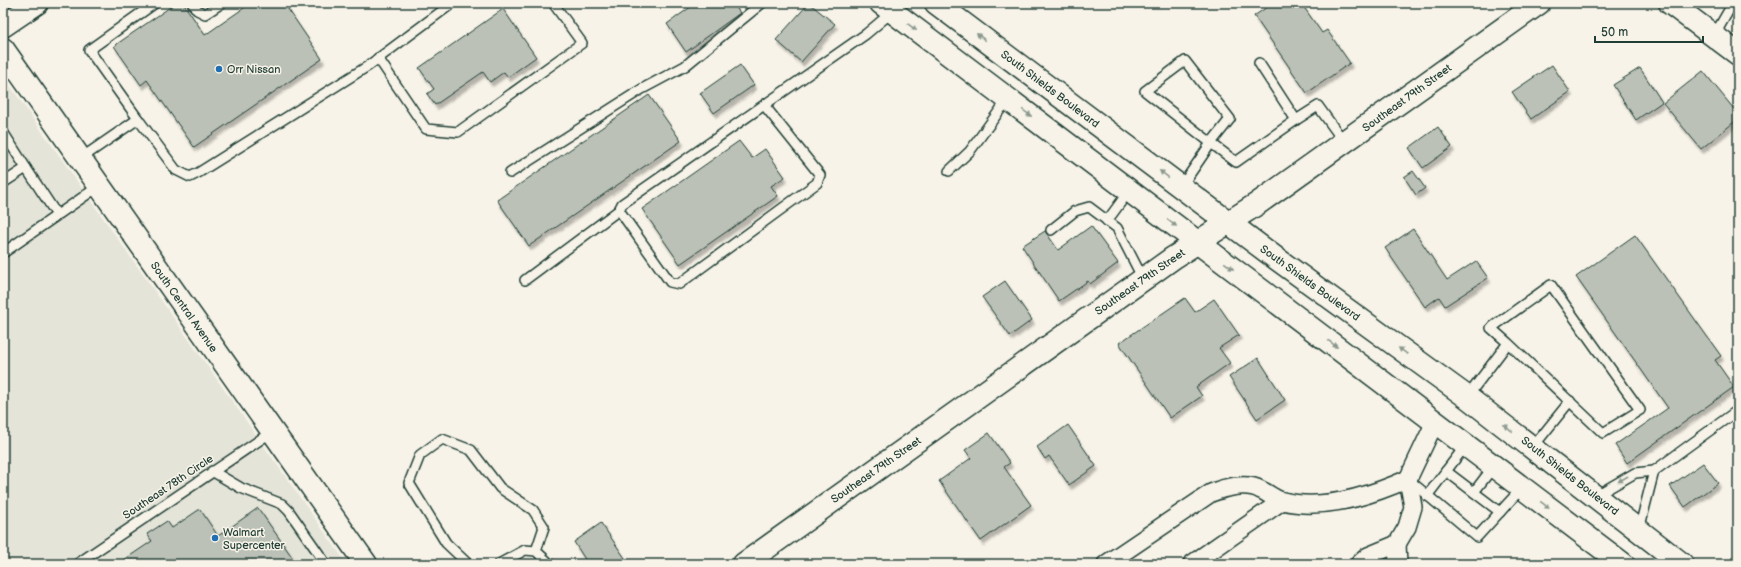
<svg xmlns="http://www.w3.org/2000/svg" width="1741" height="567" font-family="'Balsamiq Sans',sans-serif">
	<style>
		.built { fill: #e5e4d9 }
		.building { fill: #bbc1b6; stroke: #1f3d34; filter: url(#shadow) }
		.lines { fill: none; stroke-linecap: round; stroke-linejoin: round }
		.lane-casing { stroke: #1f3d34; stroke-width: 12 }
		.street-casing { stroke: #1f3d34; stroke-width: 20 }
		.secondary-casing { stroke: #1f3d34; stroke-width: 25 }
		.primary-casing { stroke: #1f3d34; stroke-width: 25 }
		.lane { stroke: #f7f3e8; stroke-width: 9 }
		.street { stroke: #f7f3e8; stroke-width: 17 }
		.secondary { stroke: #f7f3e8; stroke-width: 22 }
		.primary { stroke: #f7f3e8; stroke-width: 22 }
		.oneway { fill: #8b988e }
		.poi-dot { fill: #1f6fb2; stroke: #f7f3e8; stroke-width: 1.5 }
		.labels { text-anchor: middle; dominant-baseline: central; stroke-width: 3; stroke-linejoin: round; paint-order: stroke }
		.poi-label { font-size: 11px; fill: #1f3d34; stroke: #f7f3e8; text-anchor: start }
		.street-label { font-size: 11px; fill: #1f3d34; stroke: #f7f3e8 }
	</style>
	<defs>
		<filter id="shadow"><feDropShadow dx="2.5" dy="4.5" stdDeviation="1" flood-color="#0004"/></filter>
	</defs>
	<rect width="100%" height="100%" fill="#f7f3e8"/>
	<filter id="ink" filterUnits="userSpaceOnUse"><feTurbulence type="fractalNoise" baseFrequency=".025" numOctaves="2"/><feDisplacementMap in="SourceGraphic" scale="8" xChannelSelector="R" yChannelSelector="G"/><feConvolveMatrix kernelMatrix="1 2 1 2 8 2 1 2 1" color-interpolation-filters="sRGB"/></filter>
	<g filter="url(#ink)">
		<!-- built -->
		<polygon class="built" points="3,76 347,564 3,564"/>
		<!-- building -->
		<g class="building">
			<polygon points="176,3 183,3 205,35 251,3 284,3 322,59 194,147 147,80 141,85 114,46"/>
			<polygon points="696,3 733,3 740,13 686,52 667,24"/>
			<polygon points="809,3 835,24 801,62 776,40"/>
			<polygon points="1273,3 1301,3 1322,33 1327,30 1350,63 1307,93 1254,16"/>
			<polygon points="503,9 536,57 508,77 504,72 490,82 483,72 435,105 427,94 434,89 419,68"/>
			<polygon points="740,65 754,85 714,113 700,93"/>
			<polygon points="1552,65 1570,92 1531,119 1512,92"/>
			<polygon points="1640,68 1662,102 1636,120 1613,85"/>
			<polygon points="1703,71 1738,114 1738,119 1701,149 1663,103"/>
			<polygon points="649,95 681,141 529,246 497,200"/>
			<polygon points="1438,127 1452,147 1423,168 1409,148"/>
			<polygon points="739,141 752,158 765,149 785,177 771,186 778,196 680,264 642,209"/>
			<polygon points="1413,171 1425,188 1416,195 1404,177"/>
			<polygon points="1091,226 1118,263 1090,284 1088,281 1059,301 1022,246 1045,231 1058,250"/>
			<polygon points="1413,229 1447,280 1476,261 1488,278 1445,306 1439,297 1425,307 1385,248"/>
			<polygon points="1635,235 1721,356 1715,360 1734,387 1627,463 1615,445 1668,408 1576,277"/>
			<polygon points="1005,281 1032,320 1010,336 982,297"/>
			<polygon points="1185,298 1195,312 1214,299 1239,335 1219,348 1230,363 1196,387 1202,396 1170,418 1119,343"/>
			<polygon points="1258,358 1285,400 1257,419 1229,377"/>
			<polygon points="1068,425 1096,466 1069,485 1049,456 1045,459 1037,447"/>
			<polygon points="989,433 1010,463 1004,467 1031,505 981,541 939,481 971,458 965,450"/>
			<polygon points="1703,463 1718,483 1685,507 1670,486"/>
			<polygon points="258,508 297,564 118,564 152,541 147,534 167,521 172,528 200,509 218,536"/>
			<polygon points="601,523 629,564 588,564 574,542"/>
		</g>
		<g class="lines">
			<!-- lane casing -->
			<g class="lane-casing">
				<g id="lane">
					<polyline points="192,3 197,10 205,14 222,3"/>
					<polyline points="1714,36 1733,3"/>
					<polyline points="378,58 426,129 458,132 582,43 553,3"/>
					<polyline points="764,105 820,175 817,183 679,284 670,282 619,210 622,204 866,34 892,12"/>
					<polyline points="138,119 176,170 190,177 198,173 368,66 450,5 449,3"/>
					<polyline points="1296,120 1318,106 1344,142"/>
					<polyline points="3,132 26,168"/>
					<polyline points="80,159 138,119 89,50 155,3"/>
					<polyline points="949,171 970,151 1008,99"/>
					<polyline points="510,173 642,89 685,66 762,3"/>
					<polyline points="3,183 26,168 57,215"/>
					<polyline points="1181,187 1211,143 1145,91 1185,61 1230,119 1211,143 1236,162 1296,120 1259,63"/>
					<polyline points="1107,221 1129,191"/>
					<polyline points="1051,230 1075,211 1089,207 1117,228 1143,279"/>
					<polyline points="3,253 99,186"/>
					<polyline points="525,280 619,210"/>
					<polyline points="1467,397 1508,343 1491,328 1551,285 1640,410 1603,433 1508,343"/>
					<polyline points="1533,447 1570,401"/>
					<polyline points="212,471 241,488 282,504 289,511 326,564"/>
					<polyline points="1446,471 1500,512"/>
					<polyline points="1409,480 1477,537 1522,488"/>
					<polyline points="1474,492 1494,466"/>
					<polyline points="1427,496 1466,445"/>
					<polyline points="1595,496 1635,473 1654,471 1738,410"/>
					<polyline points="1639,530 1654,471"/>
					<polyline points="77,564 273,431"/>
					<polyline points="468,564 446,543 409,483 420,455 442,439 471,450 500,488 533,510 544,527 536,551"/>
					<polyline points="499,564 525,550 536,551 550,564"/>
				</g>
			</g>
			<!-- street casing -->
			<g class="street-casing">
				<g id="street">
					<polyline points="1397,544 1407,527 1413,507 1408,479 1435,422"/>
					<polyline points="1397,544 1398,564"/>
					<path d="M1106,564L1211,493C1225,487 1247,482 1261,490C1268,493 1276,500 1283,501C1323,511 1372,495 1408,479"/>
					<polyline points="1192,564 1282,501"/>
					<polyline points="1359,564 1368,556 1397,544"/>
				</g>
			</g>
			<!-- secondary casing -->
			<g class="secondary-casing">
				<g id="secondary">
					<polyline points="1670,3 1738,54"/>
					<polyline points="3,26 37,3"/>
					<polyline points="3,49 366,564"/>
					<polyline points="744,564 1173,258 1257,204 1539,3"/>
				</g>
			</g>
			<!-- primary casing -->
			<g class="primary-casing">
				<g id="primary">
					<polyline points="881,3 1623,564"/>
					<polyline points="936,3 1277,259 1467,397 1682,564"/>
				</g>
			</g>
			<!-- lane -->
			<use href="#lane" class="lane"/>
			<!-- street -->
			<use href="#street" class="street"/>
			<!-- secondary -->
			<use href="#secondary" class="secondary"/>
			<!-- primary -->
			<use href="#primary" class="primary"/>
		</g>
		<!-- one-way arrows -->
		<defs><path id="oneway-solid" d="M-6-.8H1V-3.2L6.5 0L1 3.2V.8H-6Z"/></defs>
		<g class="oneway">
			<use href="#oneway-solid" transform="translate(912 27) rotate(37)"/>
			<use href="#oneway-solid" transform="translate(981 37) rotate(-143)"/>
			<use href="#oneway-solid" transform="translate(1027 113) rotate(37)"/>
			<use href="#oneway-solid" transform="translate(1164 174) rotate(-143)"/>
			<use href="#oneway-solid" transform="translate(1172 223) rotate(36)"/>
			<use href="#oneway-solid" transform="translate(1229 266) rotate(37)"/>
			<use href="#oneway-solid" transform="translate(1333 344) rotate(37)"/>
			<use href="#oneway-solid" transform="translate(1403 351) rotate(-144)"/>
			<use href="#oneway-solid" transform="translate(1508 428) rotate(-143)"/>
			<use href="#oneway-solid" transform="translate(1623 479) rotate(150)"/>
			<use href="#oneway-solid" transform="translate(1545 505) rotate(37)"/>
		</g>
	</g>
	<!-- markers -->
	<g class="poi-dot">
		<circle cx="219" cy="69" r="4"/>
		<circle cx="215" cy="538" r="4"/>
	</g>
	<g class="labels">
		<!-- poi labels -->
		<g class="poi-label">
			<text x="227" y="69">Orr Nissan</text>
			<text x="223" y="532">Walmart<tspan x="223" dy="13">Supercenter</tspan></text>
		</g>
		<!-- street labels -->
		<g class="street-label">
			<text transform="translate(1050 89) rotate(37)">South Shields Boulevard</text>
			<text transform="translate(1407 98) rotate(-36)">Southeast 79th Street</text>
			<text transform="translate(1140 282) rotate(-35)">Southeast 79th Street</text>
			<text transform="translate(1310 283) rotate(36)">South Shields Boulevard</text>
			<text transform="translate(184 307) rotate(55)">South Central Avenue</text>
			<text transform="translate(876 470) rotate(-35)">Southeast 79th Street</text>
			<text transform="translate(1570 476) rotate(38)">South Shields Boulevard</text>
			<text transform="translate(168 487) rotate(-34)">Southeast 78th Circle</text>
		</g>
	</g>
	<!-- margin -->
	<rect width="1741" height="567" fill="none" stroke="#f7f3e8" stroke-width="16"/>
	<rect x="8" y="8" width="1725" height="551" fill="none" stroke="#1f3d34" stroke-width="1.5" filter="url(#ink)"/>
	<!-- scale -->
	<path d="M1595 36v6h108v-6" fill="none" stroke="#1f3d34" stroke-width="2"/>
	<text x="1601" y="36" font-size="12" fill="#1f3d34" stroke="#f7f3e8" stroke-width="3" paint-order="stroke">50 m</text>
</svg>
